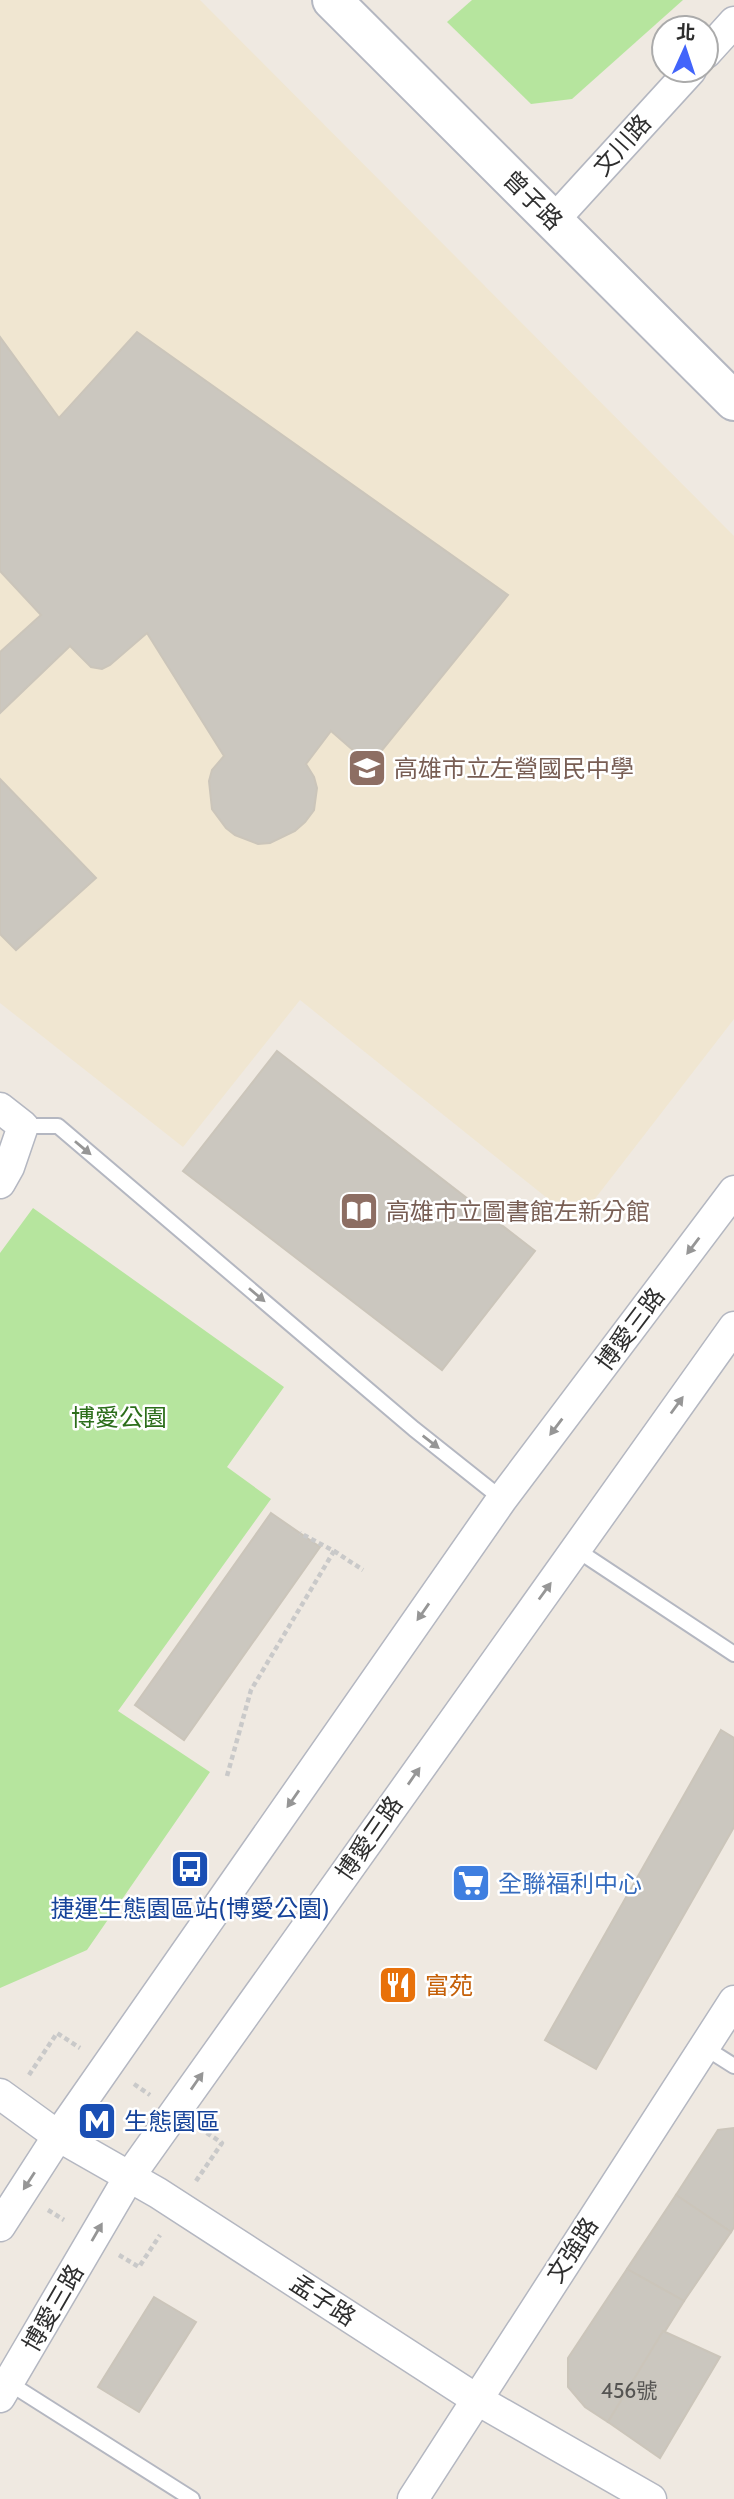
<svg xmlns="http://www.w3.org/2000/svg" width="734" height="2499" font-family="Cabin,'Noto Sans TC',sans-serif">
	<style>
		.education { fill: #f0e6d1 }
		.green { fill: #b6e59e }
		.building { fill: #cbc7bf; stroke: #cbc5ba; stroke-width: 2 }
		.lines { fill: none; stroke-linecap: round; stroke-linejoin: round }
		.lane-casing { stroke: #b4b7c1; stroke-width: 18 }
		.street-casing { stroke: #b4b7c1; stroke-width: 33 }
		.secondary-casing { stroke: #b4b7c1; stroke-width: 42 }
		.path { stroke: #c9c9c9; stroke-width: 4.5; stroke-dasharray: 5 3.5; stroke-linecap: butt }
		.lane { stroke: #fff; stroke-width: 14 }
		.street { stroke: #fff; stroke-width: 30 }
		.secondary { stroke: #fff; stroke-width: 38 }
		.oneway { fill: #969696 }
		.labels { text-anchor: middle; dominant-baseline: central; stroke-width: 5; stroke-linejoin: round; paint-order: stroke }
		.number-label { font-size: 21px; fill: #555452 }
		.street-label { font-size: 24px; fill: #2e2e2e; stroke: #fff }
		.education-label { font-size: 24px; fill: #785e54; stroke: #fff; text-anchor: start }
		.park-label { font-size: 24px; fill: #2c6e1b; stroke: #fff }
		.shop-label { font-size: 24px; fill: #366cbe; stroke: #fff; text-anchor: start }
		.transit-label { font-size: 24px; fill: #164399; stroke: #fff }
		.food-label { font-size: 24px; fill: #c56008; stroke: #fff; text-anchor: start }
	</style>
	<rect width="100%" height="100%" fill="#efe9e1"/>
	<!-- education -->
	<polygon class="education" points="0,0 200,0 734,536 734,1019 577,1222 300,1000 183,1147 0,1003"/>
	<!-- green -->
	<g class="green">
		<polygon points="472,0 683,0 572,99 531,104 447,22"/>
		<polygon points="33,1208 284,1387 227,1467 271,1499 118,1711 210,1772 87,1950 0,1988 0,1253"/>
	</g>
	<!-- building -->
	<g class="building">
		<polygon points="137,332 508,595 370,765 331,731 306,764 314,777 317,788 314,810 305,822 295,831 270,843 258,844 235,835 226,828 212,809 209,781 212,770 224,756 147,633 110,665 102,669 91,667 70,646 0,713 0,652 41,615 0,571 0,337 59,418"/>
		<polygon points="0,779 96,878 16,950 0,934"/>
		<polygon points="277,1051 535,1251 442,1370 183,1171"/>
		<polygon points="271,1513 320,1547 184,1740 135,1705"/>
		<polygon points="721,1730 734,1738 734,1827 596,2069 545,2040"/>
		<polygon points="734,2128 734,2227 731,2232 676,2195 718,2130"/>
		<polygon points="676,2195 731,2232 684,2301 627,2269"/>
		<polygon points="627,2269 684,2301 608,2422 585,2407 568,2387 568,2358"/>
		<polygon points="154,2297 196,2322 139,2412 98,2387"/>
		<polygon points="663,2331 720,2357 660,2458 608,2422"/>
	</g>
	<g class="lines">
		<!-- lane casing -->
		<g class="lane-casing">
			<g id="lane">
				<polyline points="23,1126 58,1126 414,1429 502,1499"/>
				<polyline points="574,1548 734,1654"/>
				<polyline points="704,2047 734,2066"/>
				<polyline points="9,2383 192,2499"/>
			</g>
		</g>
		<!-- street casing -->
		<g class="street-casing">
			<g id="street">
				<polyline points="706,53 734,22"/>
				<polyline points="554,220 691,70"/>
				<polyline points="0,1108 23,1126 9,1167 0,1183"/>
				<polyline points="0,2094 58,2136 158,2193 476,2399 651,2499"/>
				<polyline points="0,2226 58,2136 502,1499 734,1191"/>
				<polyline points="0,2397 129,2177 734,1327"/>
				<polyline points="413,2499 734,2001"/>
			</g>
		</g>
		<!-- secondary casing -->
		<g class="secondary-casing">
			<polyline id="secondary" points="332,0 734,401"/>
		</g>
		<!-- path -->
		<g class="path">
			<polyline points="334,1551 363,1570"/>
			<polyline points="227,1776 251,1690 334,1551 300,1533"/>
			<polyline points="29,2075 57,2033 80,2048"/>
			<polyline points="134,2084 150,2095"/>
			<polyline points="196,2181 222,2143 201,2129"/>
			<polyline points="48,2210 64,2220"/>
			<polyline points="119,2255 139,2267 160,2235"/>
		</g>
		<!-- lane -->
		<use href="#lane" class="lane"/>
		<!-- street -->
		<use href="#street" class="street"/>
		<!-- secondary -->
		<use href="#secondary" class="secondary"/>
	</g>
	<!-- one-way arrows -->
	<defs><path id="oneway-solid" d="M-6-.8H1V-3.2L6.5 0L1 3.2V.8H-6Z" transform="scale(1.75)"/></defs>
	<g class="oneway">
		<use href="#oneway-solid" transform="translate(83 1148) rotate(40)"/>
		<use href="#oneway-solid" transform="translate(693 1246) rotate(127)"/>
		<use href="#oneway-solid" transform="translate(257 1295) rotate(40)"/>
		<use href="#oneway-solid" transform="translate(677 1405) rotate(-54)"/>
		<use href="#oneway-solid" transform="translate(556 1427) rotate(127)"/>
		<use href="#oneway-solid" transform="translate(431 1442) rotate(38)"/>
		<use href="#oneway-solid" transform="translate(545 1591) rotate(-54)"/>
		<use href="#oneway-solid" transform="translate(423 1612) rotate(125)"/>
		<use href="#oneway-solid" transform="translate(414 1776) rotate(-55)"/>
		<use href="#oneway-solid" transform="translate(293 1799) rotate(125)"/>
		<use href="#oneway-solid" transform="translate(197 2081) rotate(-55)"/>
		<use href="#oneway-solid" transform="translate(29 2181) rotate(123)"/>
		<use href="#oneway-solid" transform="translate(97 2232) rotate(-60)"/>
	</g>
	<!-- icons -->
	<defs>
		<g id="school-square" transform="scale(2.0125)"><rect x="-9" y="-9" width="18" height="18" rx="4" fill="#8d6e63" stroke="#fff"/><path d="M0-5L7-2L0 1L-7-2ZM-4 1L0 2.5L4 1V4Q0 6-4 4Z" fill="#fff"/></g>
		<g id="library-square" transform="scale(2.0125)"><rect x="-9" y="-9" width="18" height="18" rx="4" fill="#8d6e63" stroke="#fff"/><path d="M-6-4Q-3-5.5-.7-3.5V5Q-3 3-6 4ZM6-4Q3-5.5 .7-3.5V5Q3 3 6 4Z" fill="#fff"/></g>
		<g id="bus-square" transform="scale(2.0125)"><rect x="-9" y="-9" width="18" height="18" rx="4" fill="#1a4fb4" stroke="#fff"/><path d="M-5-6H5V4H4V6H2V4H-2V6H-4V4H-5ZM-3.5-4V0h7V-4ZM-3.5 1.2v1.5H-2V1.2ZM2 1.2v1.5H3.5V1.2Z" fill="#fff"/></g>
		<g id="supermarket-square" transform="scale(2.0125)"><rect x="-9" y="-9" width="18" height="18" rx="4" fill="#3f7fe0" stroke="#fff"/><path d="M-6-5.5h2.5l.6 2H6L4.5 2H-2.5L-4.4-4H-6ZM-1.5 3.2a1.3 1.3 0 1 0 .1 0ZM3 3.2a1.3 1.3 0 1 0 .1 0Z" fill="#fff"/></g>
		<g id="restaurant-square" transform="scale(2.0125)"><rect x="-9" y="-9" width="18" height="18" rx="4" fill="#e8710a" stroke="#fff"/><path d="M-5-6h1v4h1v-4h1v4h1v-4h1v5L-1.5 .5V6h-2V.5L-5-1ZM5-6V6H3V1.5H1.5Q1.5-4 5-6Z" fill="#fff"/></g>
		<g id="metro-square" transform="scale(2.0125)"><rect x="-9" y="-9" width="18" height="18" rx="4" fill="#1a4fb4" stroke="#fff"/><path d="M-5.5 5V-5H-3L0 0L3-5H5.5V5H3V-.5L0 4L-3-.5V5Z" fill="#fff"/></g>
	</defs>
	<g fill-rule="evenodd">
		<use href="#school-square" x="367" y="768"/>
		<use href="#library-square" x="359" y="1211"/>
		<use href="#bus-square" x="190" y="1869"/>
		<use href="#supermarket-square" x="471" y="1883"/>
		<use href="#restaurant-square" x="398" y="1985"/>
		<use href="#metro-square" x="97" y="2121"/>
	</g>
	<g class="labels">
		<!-- number labels -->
		<g class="number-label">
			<text x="629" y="2390">456號</text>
		</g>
		<!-- street labels -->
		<g class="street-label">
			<text transform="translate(622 145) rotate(-48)">文川路</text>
			<text transform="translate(533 200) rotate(45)">曾子路</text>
			<text transform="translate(630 1329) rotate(-53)">博愛三路</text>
			<text transform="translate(369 1838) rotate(-55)">博愛三路</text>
			<text transform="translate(572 2250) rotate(-57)">文強路</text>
			<text transform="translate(323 2300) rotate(33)">孟子路</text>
			<text transform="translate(53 2308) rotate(-60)">博愛三路</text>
		</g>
		<!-- education labels -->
		<g class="education-label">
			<text x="394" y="768">高雄市立左營國民中學</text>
			<text x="386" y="1211">高雄市立圖書館左新分館</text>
		</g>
		<!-- park labels -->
		<g class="park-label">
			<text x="119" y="1417">博愛公園</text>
		</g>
		<!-- shop labels -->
		<g class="shop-label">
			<text x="498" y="1883">全聯福利中心</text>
		</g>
		<!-- transit labels -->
		<g class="transit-label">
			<text x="190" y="1908">捷運生態園區站(博愛公園)</text>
			<text x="124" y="2121" text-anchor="start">生態園區</text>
		</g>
		<!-- food labels -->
		<g class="food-label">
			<text x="425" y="1985">富苑</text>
		</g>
	</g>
	<!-- north arrow -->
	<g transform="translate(685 49) rotate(3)"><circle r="33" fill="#ffffff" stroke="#ababab" stroke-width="2"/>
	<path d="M0-5L12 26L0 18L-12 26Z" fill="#4264fb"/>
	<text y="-10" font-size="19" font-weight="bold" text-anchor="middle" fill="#2e2e2e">北</text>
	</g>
</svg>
